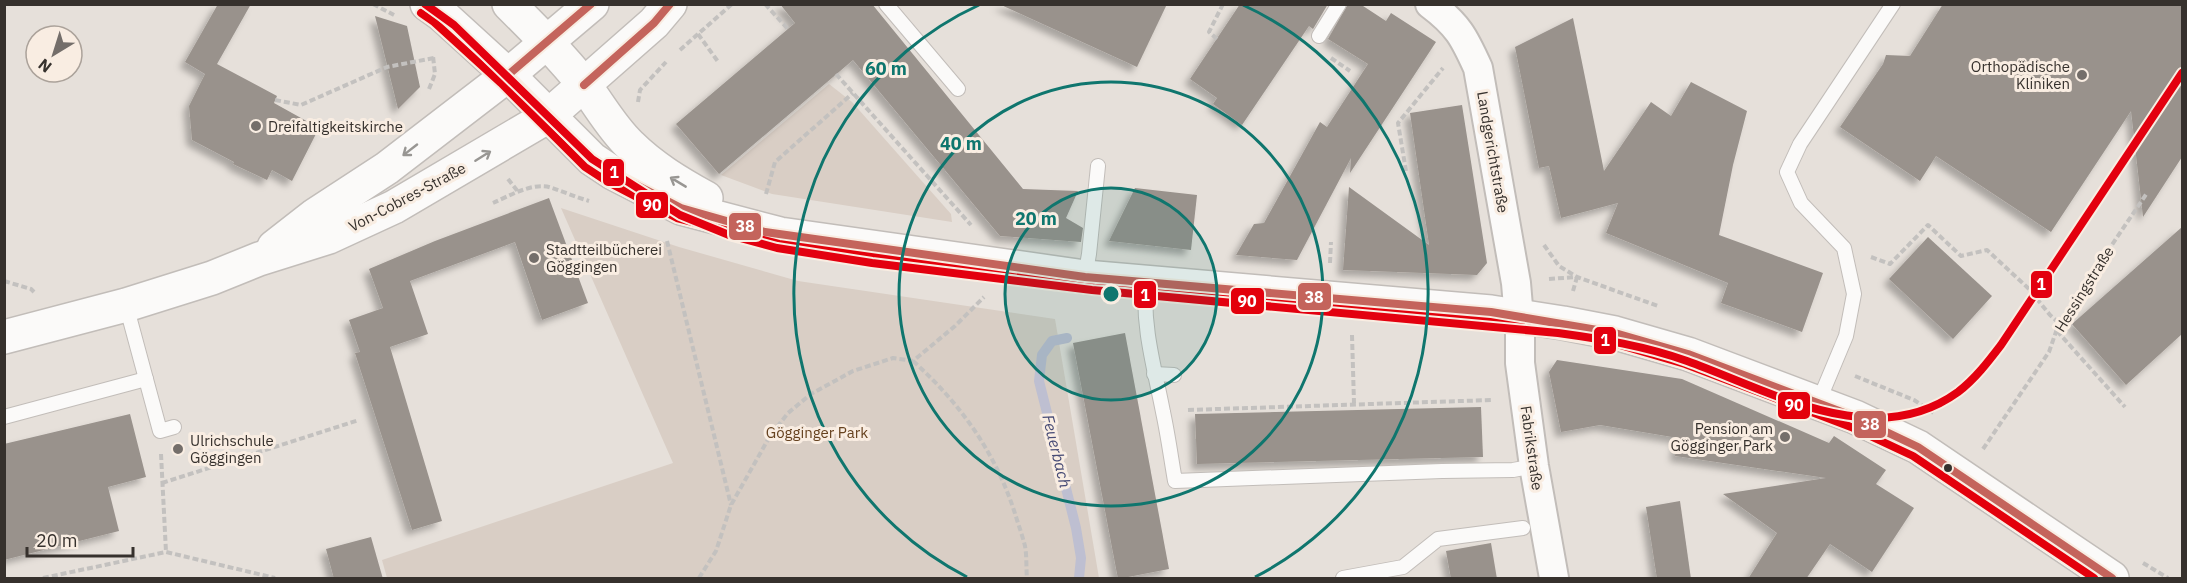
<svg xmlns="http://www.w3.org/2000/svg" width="2187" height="583" font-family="'IBM Plex Sans',sans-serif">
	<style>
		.green { fill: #d9cec5 }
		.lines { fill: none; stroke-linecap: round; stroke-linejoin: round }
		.stream { stroke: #bebfd1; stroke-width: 10 }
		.building { fill: #99928c; filter: url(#shadow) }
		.lane-casing { stroke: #c2bdb9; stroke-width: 16 }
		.street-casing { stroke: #c2bdb9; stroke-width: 32 }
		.secondary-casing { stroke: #c2bdb9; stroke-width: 36 }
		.path { stroke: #c3c1bf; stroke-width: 4; stroke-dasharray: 6 3; stroke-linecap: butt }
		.lane { stroke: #fbfaf9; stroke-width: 14 }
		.street { stroke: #fbfaf9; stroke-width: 28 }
		.secondary { stroke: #fbfaf9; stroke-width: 33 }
		.bus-1-casing { stroke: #f9ede2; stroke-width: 12 }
		.bus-2-casing { stroke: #f9ede2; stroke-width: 12 }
		.bus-1 { stroke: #c4645c; stroke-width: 8 }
		.bus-2 { stroke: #e3000b; stroke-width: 8 }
		.tram-1-casing { stroke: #f9ede2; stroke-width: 12 }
		.tram-1 { stroke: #e3000f; stroke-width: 8 }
		.oneway { stroke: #989693 }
		.ring { fill: none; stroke: #0f766e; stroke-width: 3 }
		.poi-dot { fill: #746e6a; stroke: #f9ede2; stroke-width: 2 }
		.bus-dot { fill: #36312d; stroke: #f9ede2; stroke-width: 2 }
		.labels { text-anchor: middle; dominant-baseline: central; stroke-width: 6; stroke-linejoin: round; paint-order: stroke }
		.poi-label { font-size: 15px; fill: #36312d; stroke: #f9ede2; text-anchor: start }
		.street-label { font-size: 15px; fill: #36312d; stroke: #f9ede2 }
		.park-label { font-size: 15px; fill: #66421f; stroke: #f9ede2 }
		.water-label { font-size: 16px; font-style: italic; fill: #484c76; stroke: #f9ede2 }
		.centre { fill: #0f766e; stroke: #f9ede2; stroke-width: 3 }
		.ring-label { font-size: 18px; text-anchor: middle; font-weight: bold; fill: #0f766e; stroke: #f9ede2; stroke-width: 6; stroke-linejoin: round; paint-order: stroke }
		.line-badge { stroke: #f9ede2; stroke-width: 2 }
		.badge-label { font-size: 16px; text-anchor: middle; font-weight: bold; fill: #fff }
	</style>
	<defs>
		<filter id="shadow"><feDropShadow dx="-5.5" dy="5.5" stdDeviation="3" flood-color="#0004"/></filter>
	</defs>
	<rect width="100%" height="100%" fill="#e6e0da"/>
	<!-- green -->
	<g class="green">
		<polygon points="829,84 852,102 951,214 952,222 772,194 721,175"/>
		<polygon points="561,208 679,247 798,281 1055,319 1099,578 387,578 382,560 673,463"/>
	</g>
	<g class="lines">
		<!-- stream -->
		<polyline class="stream" points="1067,338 1052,341 1042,355 1039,381 1076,528 1081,558 1079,578"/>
	</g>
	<!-- building -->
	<g class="building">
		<polygon points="218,4 251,4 217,64 277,96 274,103 319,128 292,181 272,170 267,180 233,164 234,162 192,140 189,106 205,74 185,62"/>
		<polygon points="780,4 872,4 1023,189 1078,191 1066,218 1083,228 1081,242 1000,236 853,60 719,174 676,124 795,23"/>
		<polygon points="999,4 1167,4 1137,67"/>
		<polygon points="1240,4 1328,4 1313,29 1309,26 1242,125 1213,104 1217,98 1190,79"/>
		<polygon points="1348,4 1360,4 1386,21 1391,13 1436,42 1350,173 1351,158 1297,260 1236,255 1254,224 1264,223 1320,122 1327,127 1368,64 1328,39"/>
		<polygon points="1943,4 2182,4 2182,157 2143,217 2131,111 2051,232 1936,156 1920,181 1840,127 1883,64 1886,55 1910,56"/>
		<polygon points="375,16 407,26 420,87 398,109"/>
		<polygon points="1573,18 1604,171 1651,102 1671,116 1691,82 1747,111 1733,165 1719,235 1823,273 1802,332 1721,303 1728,283 1606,233 1618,203 1561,218 1549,166 1539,168 1515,47"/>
		<polygon points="1462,105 1487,263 1477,275 1343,270 1349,187 1429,245 1410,113"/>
		<polygon points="1135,188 1197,195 1191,250 1109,241"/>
		<polygon points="549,198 588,303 542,320 515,242 410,281 428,334 390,347 442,521 412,530 355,353 360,352 349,320 383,308 369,269 435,241"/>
		<polygon points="2182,227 2182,334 2126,385 2072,324"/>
		<polygon points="1928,237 1992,296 1953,339 1889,279"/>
		<polygon points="1125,333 1169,569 1118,579 1073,343"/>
		<polygon points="1557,360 1682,379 1829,443 1834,436 1886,470 1876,484 1914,508 1872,572 1830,544 1806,579 1748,579 1777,533 1723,494 1826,478 1675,456 1678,438 1600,425 1561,432 1549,372"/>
		<polygon points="1481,407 1483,457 1197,464 1195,414"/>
		<polygon points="130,414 146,477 108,487 119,531 4,560 4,444"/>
		<polygon points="1680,501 1691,579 1657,579 1646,507"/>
		<polygon points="371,537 383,579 334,579 326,549"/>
		<polygon points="1491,543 1497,579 1451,579 1446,551"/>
	</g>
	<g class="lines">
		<!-- lane casing -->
		<g class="lane-casing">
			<g id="lane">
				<polyline points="886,4 958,89"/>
				<polyline points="1319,36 1339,4"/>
				<polyline points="1085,277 1089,254 1098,166"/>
				<path d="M1146,283C1142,327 1155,370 1163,412C1168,435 1171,458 1175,481L1442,471L1513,470L1534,466"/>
				<polyline points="126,305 160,431 174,427"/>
				<polyline points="1154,374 1174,375"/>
				<polyline points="1818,403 1846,336 1854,294 1844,248 1801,203 1787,172 1800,144 1893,4"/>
				<polyline points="4,417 146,379"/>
				<polyline points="1343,578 1403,567 1438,539 1523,528"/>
			</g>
		</g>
		<!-- street casing -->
		<g class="street-casing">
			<path id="street" d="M1430,4C1458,25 1464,37 1478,68L1516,283L1520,330V363L1534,466L1554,578"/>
		</g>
		<!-- secondary casing -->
		<g class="secondary-casing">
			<g id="secondary">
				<polyline points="427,4 441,14 508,75 592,159 613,173 681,208 780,234 1085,277 1491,312 1563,323 1615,333 1688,354 1855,417 1918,447 2112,578"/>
				<path d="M509,4C536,31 562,57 585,86C600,106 612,128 630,145C652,167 679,183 706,198"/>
				<polyline points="274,247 315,215 387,168 508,75 592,4"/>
				<polyline points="4,337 126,305 212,278 259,259 329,237 394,207 547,117 654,23 670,4"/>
			</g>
		</g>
		<!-- path -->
		<g class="path">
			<polyline points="373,4 394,15"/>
			<polyline points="765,4 788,29"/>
			<polyline points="698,34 719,63"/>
			<polyline points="1217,39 1209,32 1223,4"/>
			<polyline points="680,50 732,4"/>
			<polyline points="1331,58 1350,71"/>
			<polyline points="836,74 971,225"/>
			<polyline points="429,89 435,74 433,56"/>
			<polyline points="275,100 301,105 387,67 434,58"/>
			<polyline points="638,102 640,90 666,62"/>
			<polyline points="1406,171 1398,123 1443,68"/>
			<polyline points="508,179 519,193"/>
			<polyline points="766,194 775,162 853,93"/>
			<path d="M493,203C509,196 534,181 552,188C564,192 576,197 589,201"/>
			<polyline points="667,241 731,505"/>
			<polyline points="1544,245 1559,266 1577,277 1658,306"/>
			<polyline points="1871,257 1890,264 1928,225 1961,256 1987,250 2028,288 2050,315 2059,323"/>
			<polyline points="1330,263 1331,242"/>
			<polyline points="1549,279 1577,277"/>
			<polyline points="4,281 31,289 34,292"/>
			<polyline points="1573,291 1577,277"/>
			<polyline points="2057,331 2125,407"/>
			<polyline points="1352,335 1354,403"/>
			<path d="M913,361C962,405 998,456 1017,520C1020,529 1023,538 1025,546C1027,557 1026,568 1027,578"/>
			<polyline points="1855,376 1914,400 1935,414"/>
			<polyline points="1188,410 1492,400"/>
			<polyline points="1983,449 2049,352 2059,323 2147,193"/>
			<polyline points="161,454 166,552"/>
			<polyline points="162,483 359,420"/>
			<polyline points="2143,563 2168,578"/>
			<polyline points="43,578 166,552 275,578"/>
			<polyline points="699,578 716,551 731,505 770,436 788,413 811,394 853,371 893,358 913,361 955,326 984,297"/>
		</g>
		<!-- lane -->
		<use href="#lane" class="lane"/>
		<!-- street -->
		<use href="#street" class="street"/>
		<!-- secondary -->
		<use href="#secondary" class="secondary"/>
		<!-- bus-1 casing -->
		<g class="bus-1-casing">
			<g id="bus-1">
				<polyline points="508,75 592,159 613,173 681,208 765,232 1085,277 1491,312 1615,333 1688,354 1855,417 1918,447 2112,578"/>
				<polyline points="508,75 591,4"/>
				<polyline points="584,85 654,23 670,4"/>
			</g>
		</g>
		<!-- bus-2 casing -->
		<g class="bus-2-casing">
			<polyline id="bus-2" points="421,13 434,22 501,83 585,167 608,182 677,218 779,244 1084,287 1490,322 1613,343 1685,364 1851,427 1913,456 2094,578"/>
		</g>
		<!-- bus-1 -->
		<use href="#bus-1" class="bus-1"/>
		<!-- bus-2 -->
		<use href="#bus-2" class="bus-2"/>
		<!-- tram-1 casing -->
		<g class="tram-1-casing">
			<path id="tram-1" d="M425,4L454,25L592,159L680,215L729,235L777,248L872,263L1092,290L1558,333C1602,339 1645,346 1687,361C1771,391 1874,453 1958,392C1975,379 1988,362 2001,345L2182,73"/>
		</g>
		<!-- tram-1 -->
		<use href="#tram-1" class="tram-1"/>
	</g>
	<!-- one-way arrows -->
	<defs><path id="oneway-shaft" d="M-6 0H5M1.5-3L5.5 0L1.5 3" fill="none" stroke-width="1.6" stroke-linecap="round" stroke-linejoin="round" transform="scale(1.5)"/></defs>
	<g class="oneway">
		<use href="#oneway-shaft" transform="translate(410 150) rotate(142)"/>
		<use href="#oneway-shaft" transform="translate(483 156) rotate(-32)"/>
		<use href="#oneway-shaft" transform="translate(678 182) rotate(-149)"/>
	</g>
	<!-- distance rings -->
	<circle cx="1111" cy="294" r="106" fill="#0f766e" fill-opacity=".12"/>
	<g class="ring">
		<circle cx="1111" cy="294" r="106"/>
		<circle cx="1111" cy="294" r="212"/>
		<path d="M967 577A318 318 0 0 1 979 5M1243 5A318 318 0 0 1 1255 577"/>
	</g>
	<!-- markers -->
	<g class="poi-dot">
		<circle cx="2082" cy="75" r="6"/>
		<circle cx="256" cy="126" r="6"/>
		<circle cx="534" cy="258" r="6"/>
		<circle cx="1785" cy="437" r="6"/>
		<circle cx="178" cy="449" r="6"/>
	</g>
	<circle class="bus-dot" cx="1948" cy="468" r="5"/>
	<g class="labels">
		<!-- poi labels -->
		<g class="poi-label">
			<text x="2070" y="66" text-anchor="end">Orthopädische<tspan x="2070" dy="17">Kliniken</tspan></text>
			<text x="268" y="126">Dreifaltigkeitskirche</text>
			<text x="546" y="249">Stadtteilbücherei<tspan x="546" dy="17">Göggingen</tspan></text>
			<text x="1773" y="428" text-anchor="end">Pension am<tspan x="1773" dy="17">Gögginger Park</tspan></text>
			<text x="190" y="440">Ulrichschule<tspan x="190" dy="17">Göggingen</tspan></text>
		</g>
		<!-- street labels -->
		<g class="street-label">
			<text transform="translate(1493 152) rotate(80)">Landgerichtstraße</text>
			<text transform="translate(407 197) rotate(-28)">Von-Cobres-Straße</text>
			<text transform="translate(2084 289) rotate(-58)">Hessingstraße</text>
			<text transform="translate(1532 448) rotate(82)">Fabrikstraße</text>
		</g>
		<!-- park labels -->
		<g class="park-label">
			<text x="817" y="432">Gögginger Park</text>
		</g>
		<!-- water labels -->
		<g class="water-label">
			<text transform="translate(1057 451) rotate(76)">Feuerbach</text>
		</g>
	</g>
	<circle cx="1111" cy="294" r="9" class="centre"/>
	<g class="ring-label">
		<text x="886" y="75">60 m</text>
		<text x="961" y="150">40 m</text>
		<text x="1036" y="225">20 m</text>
	</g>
	<g class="line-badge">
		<rect x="602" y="158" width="23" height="29" rx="6" fill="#e3000f"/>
		<rect x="635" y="191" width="34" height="28" rx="6" fill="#e3000b"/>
		<rect x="728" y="212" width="34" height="29" rx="6" fill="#c4645c"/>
		<rect x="2030" y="270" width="23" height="29" rx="6" fill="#e3000f"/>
		<rect x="1133" y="280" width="24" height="29" rx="6" fill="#e3000f"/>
		<rect x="1297" y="282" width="35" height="29" rx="6" fill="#c4645c"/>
		<rect x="1230" y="287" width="35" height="28" rx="6" fill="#e3000b"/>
		<rect x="1593" y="326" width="24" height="29" rx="6" fill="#e3000f"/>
		<rect x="1777" y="391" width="34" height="29" rx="6" fill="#e3000b"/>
		<rect x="1853" y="410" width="34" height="29" rx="6" fill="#c4645c"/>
	</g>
	<g class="badge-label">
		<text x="614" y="178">1</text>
		<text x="652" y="211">90</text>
		<text x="745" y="232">38</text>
		<text x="2041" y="290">1</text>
		<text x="1145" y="301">1</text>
		<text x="1314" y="303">38</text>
		<text x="1247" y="307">90</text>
		<text x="1605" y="346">1</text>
		<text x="1794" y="411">90</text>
		<text x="1870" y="430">38</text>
	</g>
	<!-- border -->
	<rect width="2187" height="583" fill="none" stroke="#36312d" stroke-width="12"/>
	<!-- north arrow -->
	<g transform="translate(54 54) rotate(218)"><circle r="28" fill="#f9ede2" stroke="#aba29a" stroke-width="1.5"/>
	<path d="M0-4.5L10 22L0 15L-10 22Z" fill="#746e6a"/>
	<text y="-9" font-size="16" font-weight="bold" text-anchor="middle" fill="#36312d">N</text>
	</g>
	<!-- scale -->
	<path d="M27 547v9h106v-9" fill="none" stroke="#36312d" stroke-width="3"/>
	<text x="36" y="547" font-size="18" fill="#36312d" stroke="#f9ede2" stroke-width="4.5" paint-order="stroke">20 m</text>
</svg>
